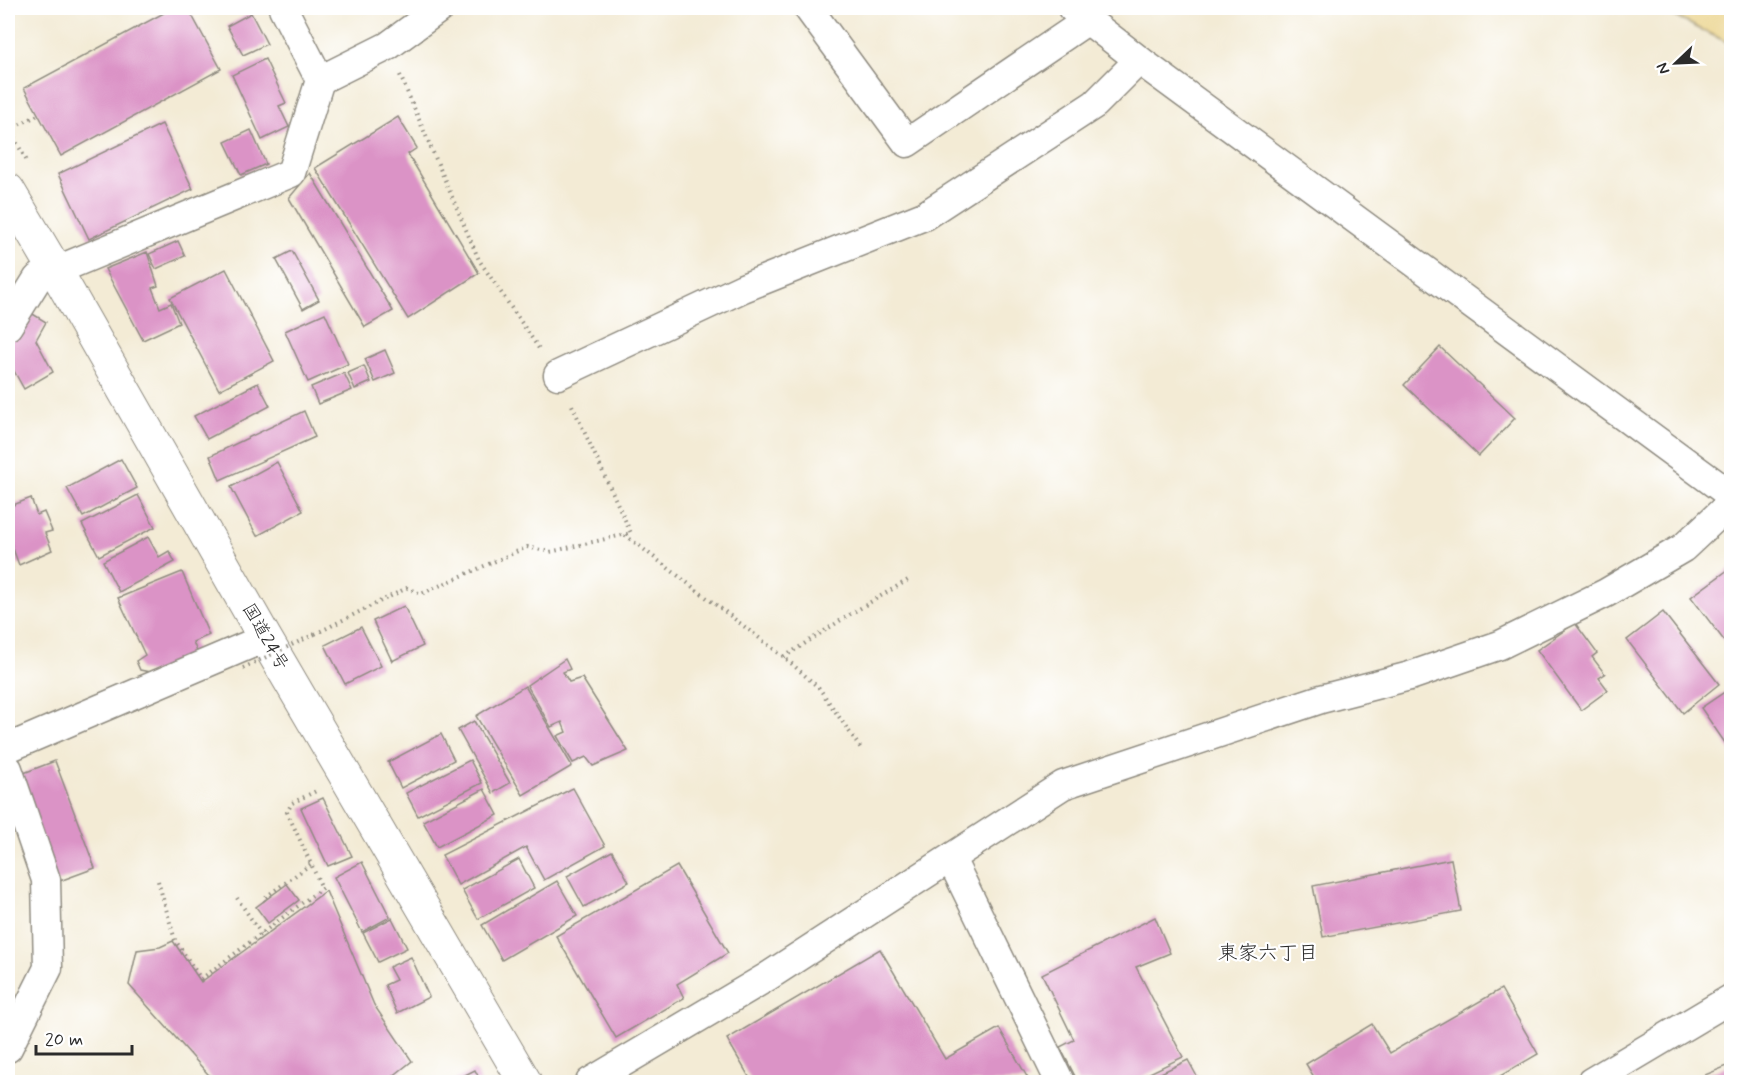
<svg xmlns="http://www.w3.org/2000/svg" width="1739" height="1090" font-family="Mynerve,'Klee One',sans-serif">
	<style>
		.sand { fill: #eeda9e; stroke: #8c8264; stroke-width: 1.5 }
		.building { fill: #db93c6 }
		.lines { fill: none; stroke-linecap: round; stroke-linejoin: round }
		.minor-casing { stroke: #8f8b80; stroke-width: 31 }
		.trunk-casing { stroke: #8f8b80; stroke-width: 35 }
		.path { stroke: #8f8b80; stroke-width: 4; stroke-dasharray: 1.5 4.5; stroke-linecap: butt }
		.minor { stroke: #fff; stroke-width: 28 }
		.trunk { stroke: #fff; stroke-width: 33 }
		.path-bridge { stroke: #8f8b80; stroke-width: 4; stroke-dasharray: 1.5 4.5; stroke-linecap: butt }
		.labels { text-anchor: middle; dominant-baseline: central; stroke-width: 4.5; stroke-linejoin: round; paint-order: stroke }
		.street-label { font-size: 18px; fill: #2b2b2b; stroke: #fff }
		.neighbourhood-label { font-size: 20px; fill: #2b2b2b; stroke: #fff }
	</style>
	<rect width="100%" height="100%" fill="#fff"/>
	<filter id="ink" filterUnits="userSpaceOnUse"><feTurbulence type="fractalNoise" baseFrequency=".0167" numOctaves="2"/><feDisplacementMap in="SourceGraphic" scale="12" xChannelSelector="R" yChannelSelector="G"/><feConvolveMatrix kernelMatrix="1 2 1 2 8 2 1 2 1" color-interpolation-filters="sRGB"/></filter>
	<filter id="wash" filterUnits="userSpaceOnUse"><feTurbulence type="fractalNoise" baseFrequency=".008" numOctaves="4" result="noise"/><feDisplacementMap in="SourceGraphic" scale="24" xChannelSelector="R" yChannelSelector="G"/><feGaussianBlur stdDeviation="1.35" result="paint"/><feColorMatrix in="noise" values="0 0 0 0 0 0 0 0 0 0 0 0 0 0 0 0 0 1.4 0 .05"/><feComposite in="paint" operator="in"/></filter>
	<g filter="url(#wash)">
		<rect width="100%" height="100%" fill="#f3ebd5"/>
		<!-- sand -->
		<polygon class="sand" points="1657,8 1731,8 1731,44"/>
		<g id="blocks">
			<!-- building -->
			<g class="building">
				<polygon points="173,8 188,8 221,69 61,156 24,88"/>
				<polygon points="251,13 267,44 243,55 227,26"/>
				<polygon points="265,59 286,103 279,106 289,127 262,140 232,75"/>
				<polygon points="398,117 417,148 408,154 479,273 408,319 315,168"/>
				<polygon points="162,124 193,189 89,239 58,174"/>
				<polygon points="251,130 266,164 241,175 225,142"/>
				<polygon points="310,173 393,311 365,327 289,198"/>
				<polygon points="178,241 185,256 156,269 149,254"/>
				<polygon points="292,251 319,300 303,309 276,259"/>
				<polygon points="147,252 158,286 152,288 160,308 171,303 179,323 143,340 105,269"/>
				<polygon points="226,269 274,361 219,390 170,298"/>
				<polygon points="26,310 46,322 36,340 53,372 24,389 8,360 8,345"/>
				<polygon points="325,313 348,364 308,382 285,331"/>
				<polygon points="1440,347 1515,418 1479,456 1404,385"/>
				<polygon points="385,350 395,373 375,382 365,359"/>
				<polygon points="364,366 371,382 355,389 348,373"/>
				<polygon points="344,373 352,390 318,404 311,387"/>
				<polygon points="258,383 270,406 207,439 194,416"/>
				<polygon points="304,411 315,437 220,480 210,456"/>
				<polygon points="121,459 137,488 83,517 67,488"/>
				<polygon points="277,462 303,511 257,536 231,487"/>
				<polygon points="138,495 155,527 99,556 82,524"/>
				<polygon points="31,498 37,515 44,512 52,531 45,533 52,550 19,565 8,535 8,507"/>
				<polygon points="148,537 159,557 169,551 175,562 119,592 103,561"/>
				<polygon points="1732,567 1732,651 1691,597"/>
				<polygon points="182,572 209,635 193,642 198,654 155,673 140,670 136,661 145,655 118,598"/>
				<polygon points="404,606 423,646 392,661 373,621"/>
				<polygon points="1663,612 1719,684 1683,713 1627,640"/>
				<polygon points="1575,623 1597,653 1592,657 1605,674 1599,678 1608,690 1581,710 1537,650"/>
				<polygon points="361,627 381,666 345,684 325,645"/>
				<polygon points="565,659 570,669 563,672 569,682 582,678 628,751 593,766 586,757 573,763 557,736 566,732 562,722 551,727 527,685"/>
				<polygon points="525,686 572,766 523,795 476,716"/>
				<polygon points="1732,687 1732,753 1701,708"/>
				<polygon points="474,721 510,783 493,793 458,730"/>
				<polygon points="441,734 454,760 401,788 388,762"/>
				<polygon points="470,760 482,783 418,816 406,793"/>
				<polygon points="55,761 95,868 57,882 16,776"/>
				<polygon points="573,788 605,846 544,880 526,847 458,885 442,855"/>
				<polygon points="484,789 498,815 437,847 423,821"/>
				<polygon points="323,798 352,856 328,866 301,808"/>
				<polygon points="612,851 629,882 584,907 567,876"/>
				<polygon points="519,859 534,888 478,919 462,890"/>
				<polygon points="1451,859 1461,911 1323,937 1313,886"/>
				<polygon points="362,862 390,917 362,932 334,877"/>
				<polygon points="677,866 728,953 677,984 684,998 616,1038 556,936"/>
				<polygon points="557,881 577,916 502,960 482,925"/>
				<polygon points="287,884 299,900 268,923 256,907"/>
				<polygon points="326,891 374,1005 412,1061 392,1077 396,1082 215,1082 129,985 137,950 160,947 173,941 201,982"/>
				<polygon points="1155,917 1170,953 1136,967 1183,1057 1131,1082 1078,1082 1060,1047 1074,1040 1042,974"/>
				<polygon points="392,918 407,948 378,962 363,933"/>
				<polygon points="880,949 945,1059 999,1028 1030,1082 752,1082 727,1039"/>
				<polygon points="411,957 429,997 397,1013 385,985 396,980 389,967"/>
				<polygon points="1501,989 1538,1054 1490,1082 1317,1082 1306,1064 1372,1024 1390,1053"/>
				<polygon points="1188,1060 1200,1082 1142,1082"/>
				<polygon points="1732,1064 1732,1082 1697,1082 1695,1079"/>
				<polygon points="475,1070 481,1082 451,1082"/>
			</g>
		</g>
	</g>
	<g filter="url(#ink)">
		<use href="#blocks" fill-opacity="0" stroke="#8f8b80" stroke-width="1.5"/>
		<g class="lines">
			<!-- minor casing -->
			<g class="minor-casing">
				<g id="minor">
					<polyline points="808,8 907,143 1088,20"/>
					<polyline points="1072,8 1139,60 1732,496"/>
					<polyline points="320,80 388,46 440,8"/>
					<polyline points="8,326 38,278 291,173 320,80 283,8"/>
					<polyline points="558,375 743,288 924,216 1095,104 1139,60"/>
					<polyline points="8,748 265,638"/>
					<polyline points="8,769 46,880 48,968 8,1048"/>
					<polyline points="951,859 1060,1082"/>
					<polyline points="590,1082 767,977 1063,785 1321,699 1410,676 1500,645 1606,593 1683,548 1732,502"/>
					<polyline points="1591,1082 1732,998"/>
				</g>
			</g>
			<!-- trunk casing -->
			<g class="trunk-casing">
				<polyline id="trunk" points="8,190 56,271 265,638 525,1082"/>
			</g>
			<!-- path -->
			<g class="path">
				<polyline points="400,75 479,260 540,350"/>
				<polyline points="8,127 28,163"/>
				<polyline points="9,130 38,115"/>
				<polyline points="625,535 784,657 819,688 862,750"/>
				<polyline points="315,634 407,588 421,594 527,547 550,552 631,533 571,403"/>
				<polyline points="784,657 852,613 908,580"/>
				<polyline points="158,881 175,940 201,979 322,888 287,812 292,803 316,791"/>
				<polyline points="237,898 262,935"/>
				<polyline points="265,901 263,899 311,864"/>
			</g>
			<!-- minor -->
			<use href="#minor" class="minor"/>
			<!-- trunk -->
			<use href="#trunk" class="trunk"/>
			<!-- path-bridge -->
			<polyline class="path-bridge" points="243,668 315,634"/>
		</g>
	</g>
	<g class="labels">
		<!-- street labels -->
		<g class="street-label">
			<text transform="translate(265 637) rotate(60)">国道24号</text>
		</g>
		<!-- neighbourhood labels -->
		<g class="neighbourhood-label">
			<text x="1268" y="953">東家六丁目</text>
		</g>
	</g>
	<!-- margin -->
	<rect width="1739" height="1090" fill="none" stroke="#fff" stroke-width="30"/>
	<!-- north arrow -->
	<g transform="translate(1676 63) rotate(247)" stroke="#ffffff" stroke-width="4.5" paint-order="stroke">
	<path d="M0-4.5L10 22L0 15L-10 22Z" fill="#2b2b2b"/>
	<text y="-9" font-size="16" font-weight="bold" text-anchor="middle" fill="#2b2b2b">N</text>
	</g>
	<!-- scale -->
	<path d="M36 1045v9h96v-9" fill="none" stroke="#2b2b2b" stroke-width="3"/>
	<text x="45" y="1045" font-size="18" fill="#2b2b2b" stroke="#ffffff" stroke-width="4.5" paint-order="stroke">20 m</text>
</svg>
